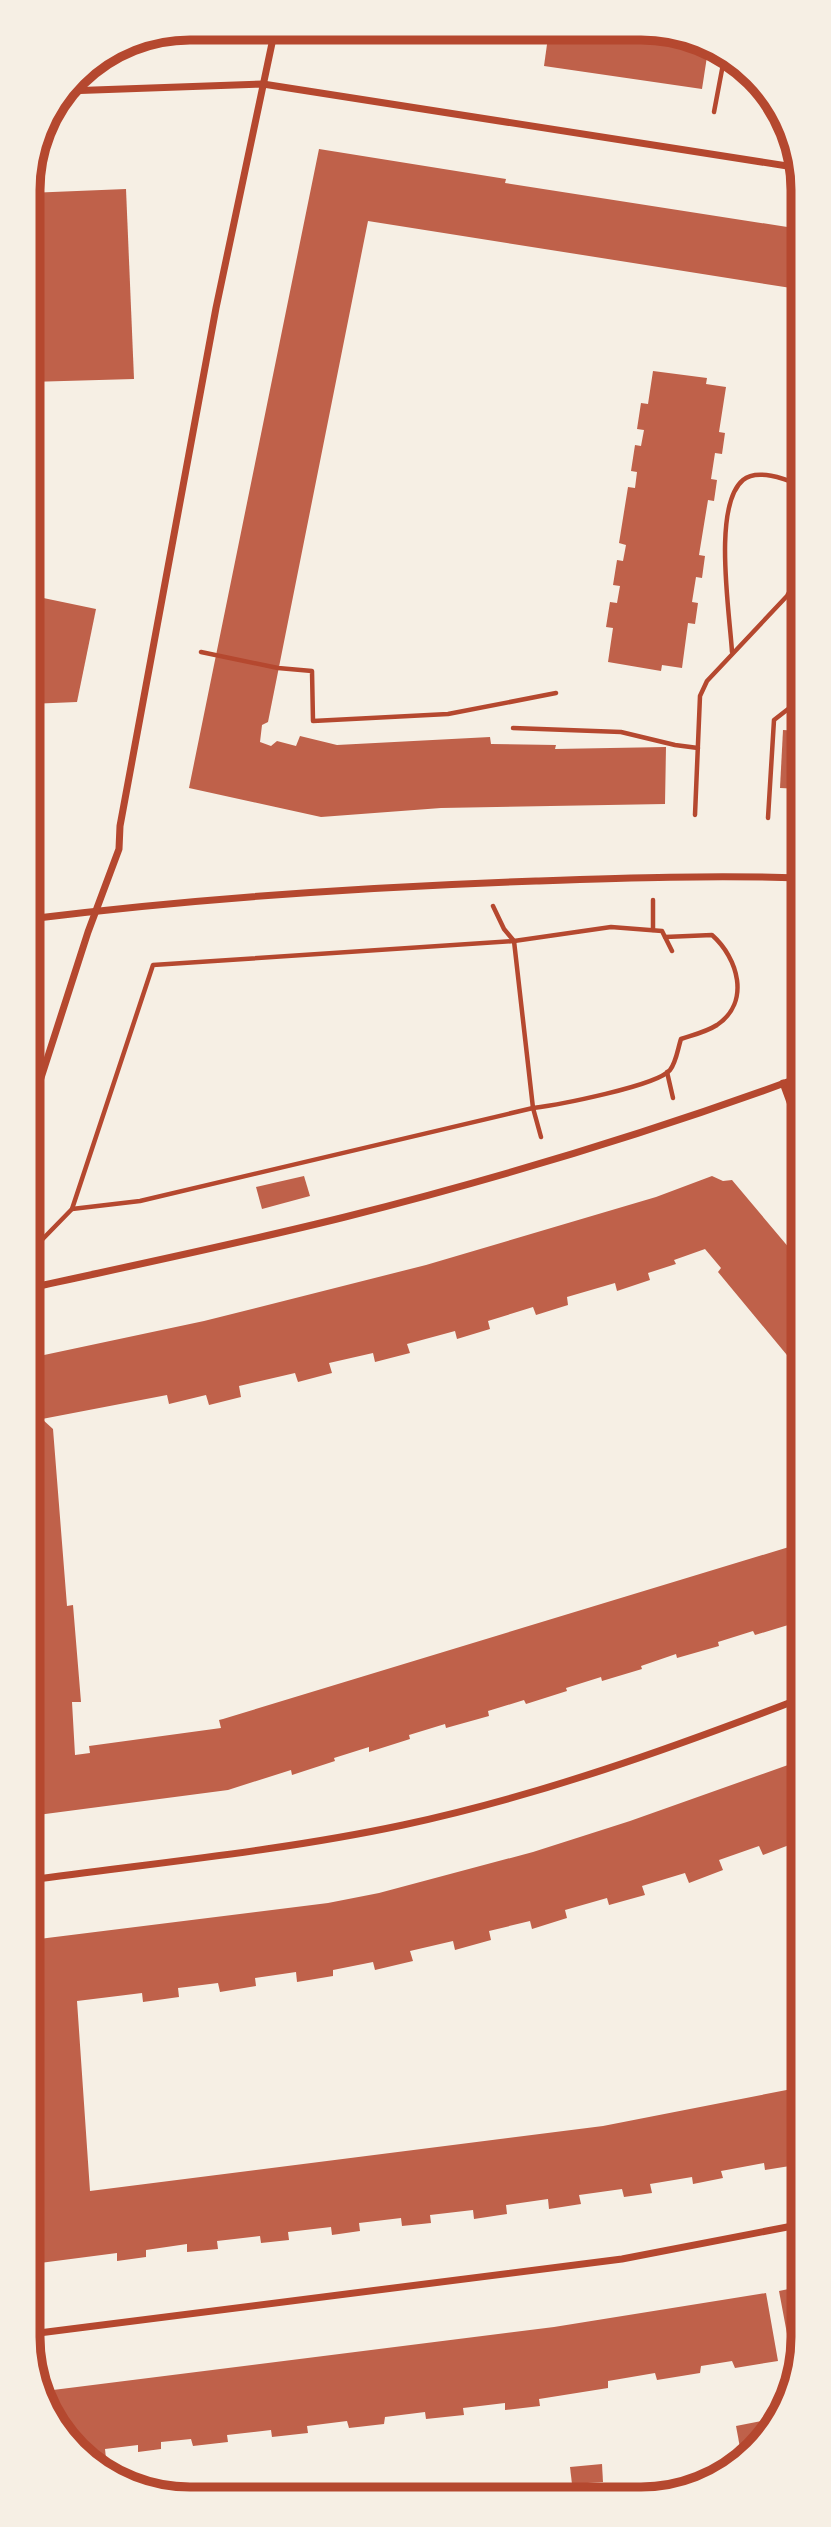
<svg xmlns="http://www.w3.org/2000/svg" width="831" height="2527" font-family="Arial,sans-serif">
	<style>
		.building { fill: #bf614a }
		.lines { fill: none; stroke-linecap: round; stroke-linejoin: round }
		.path { stroke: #b5482f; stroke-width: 4.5 }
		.minor { stroke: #b5482f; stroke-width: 7 }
		.rim { fill: none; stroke: #b5482f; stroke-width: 9 }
	</style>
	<rect width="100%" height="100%" fill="#f6efe4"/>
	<!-- building -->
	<g class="building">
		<polygon points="343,29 414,29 411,44"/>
		<polygon points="549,30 673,31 708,50 702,89 544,66"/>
		<polygon points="319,149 506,179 505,183 800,229 791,288 368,221 268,722 262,725 260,742 271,746 277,741 296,746 300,736 337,745 490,737 491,744 556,745 555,749 666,747 665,804 441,808 321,817 189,788"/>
		<polygon points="126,189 134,379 29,382 28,193"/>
		<polygon points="653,371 707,378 706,384 726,387 719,432 725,433 722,454 715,453 711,479 717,480 714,501 708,500 699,555 705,556 702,578 696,577 692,602 698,603 695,624 688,623 682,668 662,665 661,671 608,662 613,628 606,627 610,602 617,603 620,586 613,585 617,560 623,561 626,545 619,543 628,487 635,488 637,472 631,471 635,445 641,446 644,430 637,429 641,403 648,404"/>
		<polygon points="29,595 96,609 77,702 29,704"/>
		<polygon points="783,730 801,731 801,789 780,788"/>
		<polygon points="304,1176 310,1196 262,1209 256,1187"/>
		<polygon points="712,1176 723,1181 732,1180 801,1262 801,1372 718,1272 721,1268 705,1249 674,1260 676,1264 648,1273 650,1280 617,1291 615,1283 567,1297 568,1305 536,1315 533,1307 488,1321 490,1329 457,1339 455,1331 407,1344 410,1353 375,1362 373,1353 329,1363 332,1373 298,1382 295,1373 239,1386 241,1397 209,1405 206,1395 169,1404 167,1395 42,1419 53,1429 67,1606 73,1605 81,1702 72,1702 75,1755 90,1753 89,1746 221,1728 219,1720 223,1719 802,1543 802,1617 798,1618 798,1622 755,1635 753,1631 718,1642 719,1646 677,1658 676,1654 641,1666 642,1669 602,1681 601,1677 566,1688 567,1691 526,1704 524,1700 488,1711 489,1716 446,1728 445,1724 409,1735 410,1739 369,1752 369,1747 334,1758 335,1761 292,1775 291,1770 228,1790 30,1816 30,1358 204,1321 426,1265 656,1197"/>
		<polygon points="802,1760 802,1829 794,1832 797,1842 763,1855 759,1846 719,1860 723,1870 689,1883 685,1873 642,1886 645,1895 609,1905 607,1898 565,1910 567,1918 532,1929 530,1921 489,1931 491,1940 455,1950 453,1941 410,1951 413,1961 375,1970 373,1962 333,1970 333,1976 297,1982 296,1972 255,1978 256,1986 220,1992 218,1983 178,1988 179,1997 143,2002 142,1993 77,2001 90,2191 603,2126 802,2087 802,2155 794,2157 796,2165 765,2170 764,2163 721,2171 723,2178 693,2184 692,2177 650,2184 652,2193 624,2197 622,2189 579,2195 581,2204 549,2209 548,2199 506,2205 507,2214 474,2219 473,2210 430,2215 431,2223 402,2226 401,2218 359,2223 360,2231 332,2235 331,2227 288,2232 289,2240 261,2243 260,2236 217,2241 218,2249 187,2252 187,2244 146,2250 146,2257 117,2261 117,2253 40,2263 37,2223 31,2223 31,1940 328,1903 379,1893 533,1852 630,1821"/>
		<polygon points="803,2286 803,2347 800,2353 791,2355 779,2291"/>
		<polygon points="766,2293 778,2361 735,2368 732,2361 701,2366 700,2373 657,2380 655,2373 608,2381 608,2388 539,2399 540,2406 505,2410 505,2403 463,2408 464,2415 426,2419 425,2412 385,2417 384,2424 349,2428 347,2421 307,2426 308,2433 272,2437 271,2430 227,2435 228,2442 193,2446 191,2439 161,2442 161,2449 138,2452 138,2445 105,2449 107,2468 75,2451 55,2413 53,2390 554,2327"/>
		<polygon points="766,2420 768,2430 762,2444 741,2453 736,2426"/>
		<polygon points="602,2464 603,2482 572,2484 570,2467"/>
		<polygon points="602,2485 603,2496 576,2496 575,2488"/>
	</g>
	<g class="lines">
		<!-- path -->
		<g class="path">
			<polyline points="714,112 724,59"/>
			<polyline points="776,122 777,115"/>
			<polyline points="201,652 278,668 312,671 313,721 448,714 556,693"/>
			<path d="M732,652C730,615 712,506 743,480C757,468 785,479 800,485"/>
			<polyline points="513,728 621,732 675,745 698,748"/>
			<polyline points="695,815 700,696 707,681 787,596 800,574"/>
			<polyline points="768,818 774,720 792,706 801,707"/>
			<polyline points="493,906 504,929 514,941 533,1108 541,1137"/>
			<polyline points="653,930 653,900"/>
			<polyline points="667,1072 673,1098"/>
			<path d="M72,1209L140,1201L533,1108C557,1105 657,1086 670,1070C676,1063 678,1048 681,1039C693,1035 706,1032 717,1025C751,1002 738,958 712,935L665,937"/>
			<polyline points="33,1249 72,1209 153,965 514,941 611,927 662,931 672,951"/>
		</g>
		<!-- minor -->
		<g class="minor">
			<polyline points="66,91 263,84 800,168"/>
			<path d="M29,919C198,898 367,887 536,881C625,878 712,875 801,878"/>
			<polyline points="783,1083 801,1132"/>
			<polyline points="30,1112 88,932 119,849 120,826 216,308 275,29"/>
			<path d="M30,1288C135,1265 241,1243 345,1217C499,1178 652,1132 801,1077"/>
			<path d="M30,1880C154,1863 281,1851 403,1825C539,1796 672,1748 802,1698"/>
			<polyline points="31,2334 622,2259 803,2224"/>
		</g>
	</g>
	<!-- crop -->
	<path d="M0 0H831V2527H0ZM190 40H641A150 150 0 0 1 791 190V2337A150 150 0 0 1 641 2487H190A150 150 0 0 1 40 2337V190A150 150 0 0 1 190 40Z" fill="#f6efe4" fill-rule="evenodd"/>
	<path class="rim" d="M190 40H641A150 150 0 0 1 791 190V2337A150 150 0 0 1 641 2487H190A150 150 0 0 1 40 2337V190A150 150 0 0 1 190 40Z"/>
</svg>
